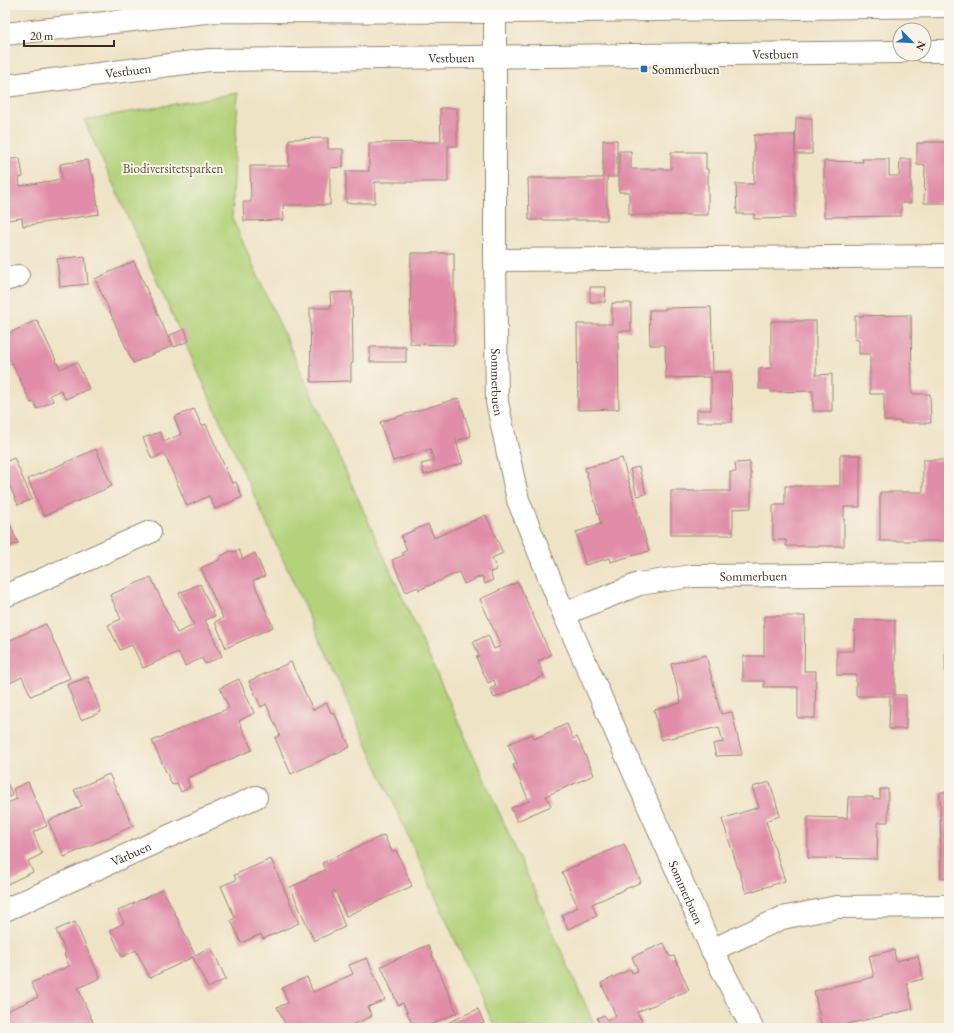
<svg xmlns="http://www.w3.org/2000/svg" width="954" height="1033" font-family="'EB Garamond',serif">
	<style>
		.green { fill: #b3d27a; stroke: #777e4c }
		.building { fill: #e18da9 }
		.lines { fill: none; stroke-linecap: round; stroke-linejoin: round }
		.minor-casing { stroke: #958672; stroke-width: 24 }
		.tertiary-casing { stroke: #958672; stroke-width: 24 }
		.minor { stroke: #fff; stroke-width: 22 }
		.tertiary { stroke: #fff; stroke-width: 22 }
		.poi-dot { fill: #1f6fb2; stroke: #f7f3e8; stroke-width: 1.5 }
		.labels { text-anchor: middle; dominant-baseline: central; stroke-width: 4; stroke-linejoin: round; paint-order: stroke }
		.street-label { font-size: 13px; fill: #3b2a1e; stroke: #f7f3e8 }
		.poi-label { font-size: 13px; fill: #3b2a1e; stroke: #f7f3e8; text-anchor: start }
		.park-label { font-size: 13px; fill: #595435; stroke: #f7f3e8 }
	</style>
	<rect width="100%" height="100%" fill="#f7f3e8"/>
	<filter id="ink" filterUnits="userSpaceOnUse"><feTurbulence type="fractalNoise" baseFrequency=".025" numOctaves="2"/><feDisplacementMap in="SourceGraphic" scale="8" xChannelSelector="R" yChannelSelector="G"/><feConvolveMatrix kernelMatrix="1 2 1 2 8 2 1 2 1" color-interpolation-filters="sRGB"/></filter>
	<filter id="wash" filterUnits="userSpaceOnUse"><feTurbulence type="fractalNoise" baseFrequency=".012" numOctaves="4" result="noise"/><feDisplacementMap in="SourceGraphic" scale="16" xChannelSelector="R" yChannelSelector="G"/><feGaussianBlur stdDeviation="0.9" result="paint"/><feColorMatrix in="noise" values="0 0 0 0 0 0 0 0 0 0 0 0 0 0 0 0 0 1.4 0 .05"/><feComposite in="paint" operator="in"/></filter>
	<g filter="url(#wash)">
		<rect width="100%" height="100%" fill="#efe3c6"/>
		<!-- green -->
		<polygon class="green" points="238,93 232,218 596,1028 495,1028 84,120"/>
		<g id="blocks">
			<!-- building -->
			<g class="building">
				<polygon points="440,108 457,108 457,146 448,146 448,182 375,182 375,203 346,203 346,171 369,171 369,143 441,142"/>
				<polygon points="796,118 812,118 812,154 795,154"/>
				<polygon points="754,135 795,135 795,218 754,219 754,214 737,214 736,184 754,184"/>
				<polygon points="328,138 328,149 343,149 343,167 330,168 330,205 283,205 284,220 244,221 243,202 251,202 250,166 289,166 289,139"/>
				<polygon points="603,140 617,140 617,177 607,177 607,220 529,220 528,178 603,178"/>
				<polygon points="923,142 949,142 949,203 924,203 925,165 917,165 917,143 924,143"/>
				<polygon points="619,151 631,151 631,169 671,169 671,152 706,152 706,169 708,169 708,215 629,215 629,192 619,192"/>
				<polygon points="20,158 23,177 19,178 20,186 62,179 60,164 88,160 91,174 93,174 99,214 23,226 22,218 8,220 5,199 5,160"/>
				<polygon points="862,159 889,159 889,176 899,176 900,159 911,159 911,203 901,203 901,216 824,217 824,161 863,162"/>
				<polygon points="411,253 454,253 454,345 410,344"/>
				<polygon points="85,256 88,284 60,287 57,259"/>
				<polygon points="134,261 172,346 133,363 95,279"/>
				<polygon points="590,287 606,287 605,302 590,302"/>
				<polygon points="352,292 353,363 351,364 351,381 311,382 310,308 331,308 330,293"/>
				<polygon points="612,303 631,303 631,331 618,331 619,409 578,410 577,324 612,324"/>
				<polygon points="711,307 713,372 731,372 732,422 697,422 697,410 711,410 711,377 666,378 665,345 650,345 649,310 665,310 665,308"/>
				<polygon points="911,315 912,394 930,394 931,423 901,423 901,421 884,421 884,394 870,394 870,354 859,354 859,340 855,340 855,316"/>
				<polygon points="37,320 60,369 77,362 89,389 65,399 61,390 50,395 53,401 37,409 34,402 31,403 12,363 5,366 5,335"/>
				<polygon points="771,321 816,321 816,375 832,374 832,411 813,411 813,391 771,392 771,389 759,389 759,369 771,368"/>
				<polygon points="185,329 189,341 174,347 170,335"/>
				<rect x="370" y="347" width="36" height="15"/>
				<polygon points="459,398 471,436 456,441 463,463 424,475 421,464 434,461 430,449 393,461 380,422"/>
				<polygon points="194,409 202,426 206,424 232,483 236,482 242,497 215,509 209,496 187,506 164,453 152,459 143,438 160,432 164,442 181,434 174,417"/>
				<polygon points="96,449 112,486 44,516 28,479"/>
				<polygon points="840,455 860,455 860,507 844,507 844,546 786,546 786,540 773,540 773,505 785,505 785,486 840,486"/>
				<polygon points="14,458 32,499 18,505 5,475 5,462"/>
				<polygon points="622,458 649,551 611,562 610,558 585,565 576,532 601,524 585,468"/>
				<polygon points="923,460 949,460 949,541 880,541 880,492 923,492"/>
				<polygon points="750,462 750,473 751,472 751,508 733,509 733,535 671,535 671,491 730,491 730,472 736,472 735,463"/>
				<polygon points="639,467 646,494 637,496 630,469"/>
				<polygon points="5,513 18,543 5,548"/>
				<polygon points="486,515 503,553 492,558 497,570 490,572 493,580 485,584 482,576 464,584 459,572 419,590 418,587 406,592 392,560 404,555 402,553 407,550 401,536 428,524 434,538"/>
				<polygon points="239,550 243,559 255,553 265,576 253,581 273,627 226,648 215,622 223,618 201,568 219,560 221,556 231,551 234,552"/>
				<polygon points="151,577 177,633 194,625 179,593 200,584 215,616 205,620 222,656 205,664 202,658 185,666 178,652 143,668 132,645 120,650 108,625 121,619 110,595"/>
				<polygon points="518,582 551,655 538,661 544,676 494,698 490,689 496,686 494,680 488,683 476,657 479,656 473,642 488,635 494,649 501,646 480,599"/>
				<polygon points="764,616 805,616 804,671 816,671 815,718 798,718 798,687 764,687 764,681 743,681 743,656 764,656"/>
				<polygon points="855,620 895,620 895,695 906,695 906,729 889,729 890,696 856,696 856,675 837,675 837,651 854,651"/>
				<polygon points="46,624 70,678 31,696 22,677 8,684 5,677 5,652 10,649 6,642"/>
				<polygon points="945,645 949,645 949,732 946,732"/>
				<polygon points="706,655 721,714 732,712 742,755 716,756 713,744 723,742 719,727 661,740 654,710 681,703 671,664"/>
				<polygon points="291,662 313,710 327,703 331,713 334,712 350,747 291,774 275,738 280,735 266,704 261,707 249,681"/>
				<polygon points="88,677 101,712 81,720 67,685"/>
				<polygon points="239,679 254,713 239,721 252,750 187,778 190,787 181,792 177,783 172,785 152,741 229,708 220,688"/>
				<polygon points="567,724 573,739 577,737 594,775 546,796 551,806 517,821 511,808 529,801 513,765 517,764 508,744 532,734 534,739"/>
				<polygon points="109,774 133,826 64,857 48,821 82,806 74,790"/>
				<polygon points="5,779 13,795 5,799"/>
				<polygon points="28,782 47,826 33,832 42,854 28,861 33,872 5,885 5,804 17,799 13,789"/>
				<polygon points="770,782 780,816 766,821 785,881 746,893 722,819 759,807 752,787"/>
				<polygon points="880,789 888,789 888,822 878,822 877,859 808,858 808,817 847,818 848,797 873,797 873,799 880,799"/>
				<polygon points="940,792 949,792 949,878 941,878"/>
				<polygon points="384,835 392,852 396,850 412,886 346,916 335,891 332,893 345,927 314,941 290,887 307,880 307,878 325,870 322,863"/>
				<polygon points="624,844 641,882 592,904 597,916 568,929 562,915 578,907 562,872"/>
				<polygon points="271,859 299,923 263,939 261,934 241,943 231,920 235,918 221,886 236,880 234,875"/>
				<polygon points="163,889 195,955 211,947 226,979 208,988 193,957 150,978 136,950 122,957 110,930 124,923 118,911"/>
				<polygon points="75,922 100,978 78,988 95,1027 92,1028 6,1028 5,1012 38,997 31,983 69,966 64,954 66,953 56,930"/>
				<polygon points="664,943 670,957 674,956 689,990 637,1012 643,1024 634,1028 601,1028 597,1018 604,1015 607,1021 616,1016 601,983 631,969 632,973 638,971 632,957"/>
				<polygon points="428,945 457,1013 423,1028 414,1028 403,1003 398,1005 381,966"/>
				<polygon points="894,950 896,961 918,956 923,979 907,983 913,1009 830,1028 822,1028 814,991 874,977 869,956"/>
				<polygon points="367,958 385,1000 368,1007 372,1016 345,1028 287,1028 277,1007 288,1003 282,988 307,977 313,992 353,974 349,965"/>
				<polygon points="478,1009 484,1023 473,1028 436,1028"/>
			</g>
		</g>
	</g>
	<g filter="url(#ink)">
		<use href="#blocks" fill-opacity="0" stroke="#958672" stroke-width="1"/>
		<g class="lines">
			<!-- minor casing -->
			<g class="minor-casing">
				<g id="minor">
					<path id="s1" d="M495,12V260L497,402L518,500L564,614L712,950L752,1028"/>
					<polyline points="495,260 949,256"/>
					<polyline points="5,280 18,276"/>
					<polyline points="5,596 150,532"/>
					<path id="s2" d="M564,614L639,584L692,576L949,574"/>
					<path id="s3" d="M5,910L256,797"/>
					<polyline points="712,950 782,918 837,907 949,906"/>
				</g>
			</g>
			<!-- tertiary casing -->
			<g class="tertiary-casing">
				<g id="tertiary">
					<polyline points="5,34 215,11 495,12 949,6"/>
					<polyline points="924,51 949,51"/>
					<path id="s4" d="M5,86L209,60L900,52"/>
				</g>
			</g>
			<!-- minor -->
			<use href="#minor" class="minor"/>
			<!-- tertiary -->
			<use href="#tertiary" class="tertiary"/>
		</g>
	</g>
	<!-- markers -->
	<rect class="poi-dot" x="640" y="65" width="8" height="8" rx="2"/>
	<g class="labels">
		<!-- street labels -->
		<g class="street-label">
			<text stroke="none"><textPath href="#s4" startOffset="772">Vestbuen</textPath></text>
			<text stroke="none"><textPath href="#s4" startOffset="448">Vestbuen</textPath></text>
			<text stroke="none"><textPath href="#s4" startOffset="124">Vestbuen</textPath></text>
			<text stroke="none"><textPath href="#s1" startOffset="370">Sommerbuen</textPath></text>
			<text stroke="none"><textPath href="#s2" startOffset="196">Sommerbuen</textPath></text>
			<text stroke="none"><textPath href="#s3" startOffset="138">Vårbuen</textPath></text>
			<text stroke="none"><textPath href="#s1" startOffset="917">Sommerbuen</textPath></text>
		</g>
		<!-- poi labels -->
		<g class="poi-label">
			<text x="652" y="69">Sommerbuen</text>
		</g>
		<!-- park labels -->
		<g class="park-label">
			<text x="173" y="168">Biodiversitetsparken</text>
		</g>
	</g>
	<!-- margin -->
	<rect width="954" height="1033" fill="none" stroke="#f7f3e8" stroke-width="20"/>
	<!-- north arrow -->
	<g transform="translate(912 42) rotate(114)"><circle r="19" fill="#f7f3e8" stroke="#aca397"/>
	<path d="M0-3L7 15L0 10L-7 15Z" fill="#1f6fb2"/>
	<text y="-6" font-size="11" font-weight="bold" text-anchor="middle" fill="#3b2a1e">N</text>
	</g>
	<!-- scale -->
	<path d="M24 40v6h90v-6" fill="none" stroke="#3b2a1e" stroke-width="2"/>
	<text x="30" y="40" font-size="12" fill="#3b2a1e" stroke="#f7f3e8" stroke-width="3" paint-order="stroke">20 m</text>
</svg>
